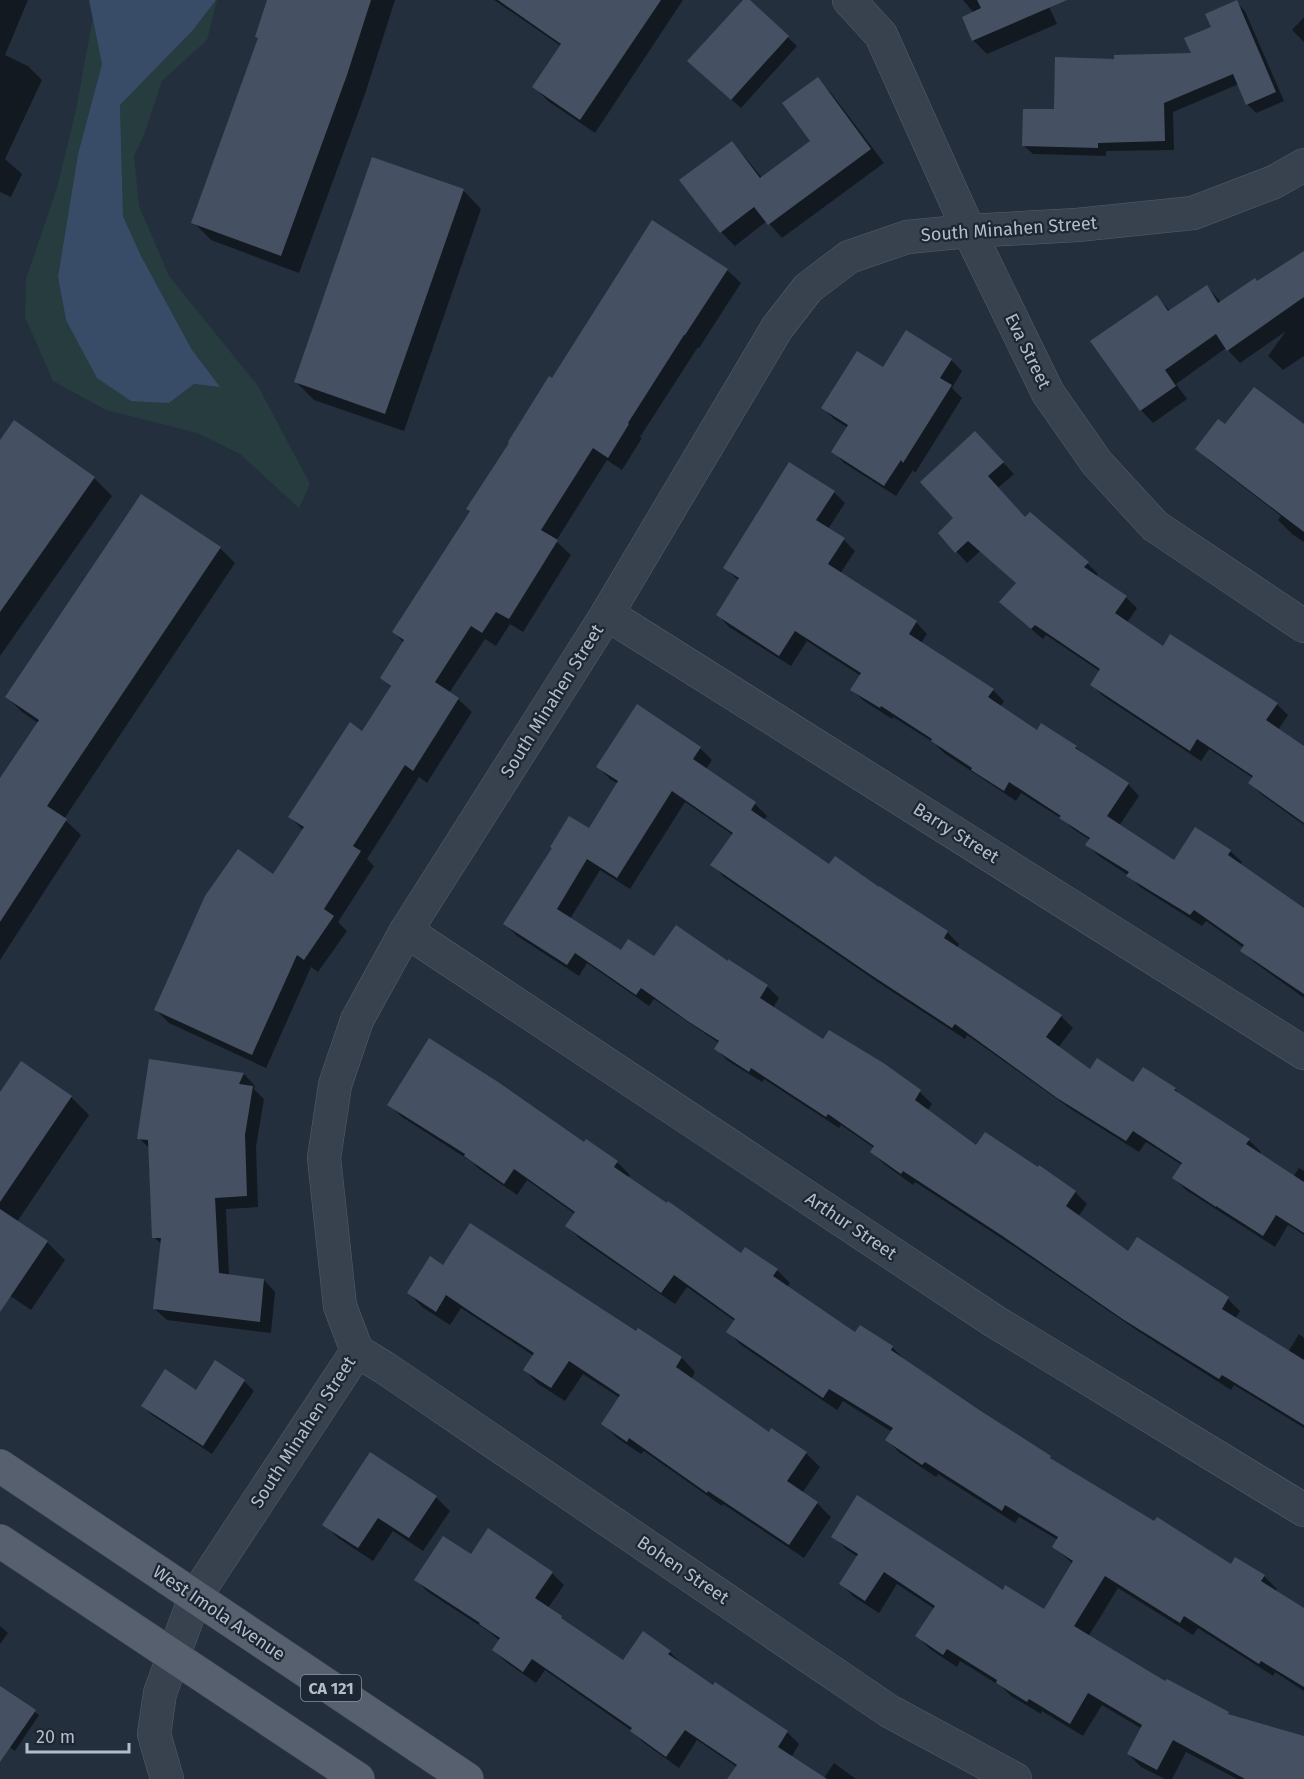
<svg xmlns="http://www.w3.org/2000/svg" width="1304" height="1779" font-family="'Fira Sans',sans-serif">
	<style>
		.green { fill: #263c3f }
		.water { fill: #394c67 }
		.shadow { fill: #0007 }
		.building { fill: #455162 }
		.lines { fill: none; stroke-linecap: round; stroke-linejoin: round }
		.minor-casing { stroke: #565f6c; stroke-width: 34 }
		.major-casing { stroke: #414a57; stroke-width: 34 }
		.minor { stroke: #38414e; stroke-width: 33 }
		.major { stroke: #56606e; stroke-width: 33 }
		.labels { text-anchor: middle; dominant-baseline: central; stroke-width: 4.5; stroke-linejoin: round; paint-order: stroke }
		.shield { fill: #1d2633; stroke: #878f9c; stroke-width: 1.5 }
		.shield-label { font-size: 16px; font-weight: bold; fill: #b4bcc9 }
		.street-label { font-size: 18px; fill: #b4bcc9; stroke: #1d2633 }
	</style>
	<rect width="100%" height="100%" fill="#242f3e"/>
	<!-- green -->
	<polygon class="green" points="216,0 217,0 207,40 162,81 144,135 134,156 139,206 169,276 258,386 310,484 299,508 240,454 197,433 106,410 53,381 25,317 26,279 57,188 76,110 93,17 102,64 78,154 58,277 66,319 80,344 169,403 194,384 219,387 192,350 141,256 123,216 120,105 193,30"/>
	<!-- water -->
	<polygon class="water" points="89,0 216,0 193,30 120,105 123,216 141,256 192,350 220,387 194,384 169,403 131,401 97,378 66,320 58,277 78,154 102,64"/>
	<!-- shadow -->
	<g class="shadow">
		<polygon points="0,0 28,0 5,55 28,66 42,80 5,159 22,174 11,197 0,192"/>
		<polygon points="269,0 395,0 365,94 299,273 211,240 193,222 259,39 257,37"/>
		<polygon points="494,0 683,0 595,133 548,101 534,87 561,46"/>
		<polygon points="745,0 748,0 797,46 741,108 698,70"/>
		<polygon points="963,0 1046,0 1057,24 987,54 973,40 974,13"/>
		<polygon points="1236,2 1245,11 1284,101 1256,113 1247,104 1239,84 1173,112 1174,150 1106,151 1106,156 1033,154 1023,145 1055,111 1115,61 1193,54"/>
		<polygon points="1304,17 1304,42 1292,30"/>
		<polygon points="817,79 831,93 884,163 782,238 767,221 735,246 721,232 732,143 745,157 762,178 812,142"/>
		<polygon points="463,190 481,209 404,431 314,400 296,382"/>
		<polygon points="1304,262 1304,356 1283,370 1268,356 1286,331 1240,363 1226,348 1176,384 1187,399 1153,423 1141,410 1092,342 1157,297 1170,311 1207,287 1221,302 1257,283"/>
		<polygon points="727,270 741,283 699,348 698,347 640,437 642,438 622,470 607,460 556,541 571,555 523,632 510,624 496,646 485,639 449,693 458,699 472,712 427,783 419,777 367,859 374,866 338,922 347,931 318,972 311,967 266,1068 169,1023 156,1010 274,876 303,830 289,816 362,733 392,688 382,678 404,643 394,632 552,380"/>
		<polygon points="951,360 962,371 952,388 962,398 915,473 913,470 896,496 844,463 833,451 848,428 834,419 823,408"/>
		<polygon points="1226,426 1304,426 1304,542 1292,534 1278,520 1281,516 1211,462 1197,449"/>
		<polygon points="0,442 94,478 112,496 0,656"/>
		<polygon points="986,444 1014,474 998,488 1026,519 1087,563 1098,574 1096,577 1126,597 1137,608 1127,623 1163,648 1277,704 1288,715 1278,730 1304,748 1304,825 1261,794 1250,783 1253,778 1209,749 1201,761 1103,696 1092,685 1101,672 1046,635 1043,639 1012,613 1018,583 980,551 967,563 957,552 955,519"/>
		<polygon points="834,492 845,503 828,529 844,540 855,551 840,574 916,622 927,634 921,643 993,690 1004,701 1000,707 1038,732 1076,747 1085,756 1128,784 1139,796 1119,826 1175,862 1230,851 1242,862 1240,865 1304,910 1304,998 1254,962 1242,951 1244,948 1206,921 1202,926 1140,887 1128,875 1099,856 1087,845 1090,840 1073,829 1064,820 1021,793 1016,801 944,753 933,742 893,717 892,719 864,701 852,690 861,676 807,641 791,666 729,627 718,615 739,581 724,567"/>
		<polygon points="220,548 235,563 64,819 81,835 0,960 0,781 38,723 22,712 7,697"/>
		<polygon points="700,748 712,760 706,769 755,804 767,816 764,820 830,866 947,932 959,944 957,948 1061,1016 1073,1028 1058,1048 1091,1071 1134,1084 1144,1069 1175,1089 1183,1098 1249,1140 1261,1152 1259,1155 1293,1177 1299,1168 1304,1171 1304,1235 1288,1225 1275,1247 1186,1190 1174,1178 1182,1165 1146,1142 1139,1152 1071,1109 967,1035 965,1039 885,987 724,877 712,865 733,835 685,802 630,889 600,870 570,919 621,952 654,958 728,963 767,986 779,998 773,1008 824,1041 884,1066 920,1092 932,1104 927,1111 977,1147 1038,1169 1039,1167 1075,1192 1087,1204 1078,1217 1129,1254 1138,1239 1228,1299 1240,1311 1235,1319 1288,1352 1299,1334 1304,1338 1304,1428 1234,1385 1231,1390 1138,1331 1015,1247 915,1182 913,1185 884,1164 872,1152 874,1148 841,1125 839,1128 764,1079 762,1082 728,1061 716,1049 719,1043 654,999 649,1006 587,963 579,976 517,936 505,924 589,831 618,784 610,779 598,767"/>
		<polygon points="150,1060 244,1074 255,1086 254,1089 264,1099 256,1147 258,1207 226,1209 229,1276 264,1280 275,1292 271,1333 167,1320 155,1309 162,1245 154,1237 150,1149 139,1138"/>
		<polygon points="0,1094 71,1097 89,1115 17,1222 47,1242 65,1260 31,1310 0,1289"/>
		<polygon points="389,1104 584,1144 617,1162 630,1175 628,1178 741,1255 777,1270 790,1283 787,1288 856,1334 892,1347 905,1360 1050,1457 1055,1463 1154,1523 1231,1566 1264,1576 1277,1589 1275,1592 1304,1610 1304,1691 1275,1672 1273,1676 1198,1628 1193,1635 1118,1588 1088,1637 1166,1683 1228,1713 1232,1717 1304,1737 1304,1779 1237,1779 1186,1752 1172,1779 1165,1779 1141,1767 1128,1754 1142,1729 1102,1705 1083,1736 1042,1711 1041,1714 1011,1696 1002,1687 960,1661 957,1667 930,1649 917,1636 935,1609 897,1584 879,1613 854,1597 841,1584 858,1557 846,1549 833,1536 1003,1592 1045,1611 1073,1564 1054,1547 1058,1540 1019,1517 1015,1523 938,1474 936,1477 900,1453 887,1440 892,1432 843,1401 837,1410 741,1345 728,1332 735,1321 687,1287 675,1304 580,1239 567,1226 575,1214 527,1180 517,1195 479,1169 472,1162 402,1117"/>
		<polygon points="444,1267 637,1333 639,1330 682,1358 695,1372 691,1380 769,1434 806,1453 820,1467 802,1493 817,1503 831,1517 804,1558 723,1504 722,1506 644,1451 641,1454 617,1438 603,1424 620,1398 583,1374 565,1401 538,1384 525,1370 534,1356 461,1308 450,1325 422,1307 409,1293"/>
		<polygon points="215,1362 244,1381 254,1391 212,1454 152,1415 143,1406 196,1392"/>
		<polygon points="436,1497 450,1511 423,1551 393,1531 373,1561 338,1538 324,1524"/>
		<polygon points="488,1530 552,1573 564,1585 548,1608 567,1624 624,1662 670,1652 682,1664 681,1665 787,1732 799,1744 791,1758 824,1778 834,1763 856,1779 729,1779 737,1767 697,1740 679,1768 644,1743 632,1731 545,1670 536,1683 506,1662 494,1650 500,1641 488,1631 428,1592 416,1580 472,1556"/>
		<polygon points="0,1626 8,1633 0,1644"/>
		<polygon points="0,1688 39,1715 15,1751 0,1741"/>
	</g>
	<!-- building -->
	<g class="building">
		<polygon points="267,0 371,0 347,75 281,256 191,223 258,38 255,37"/>
		<polygon points="498,0 661,0 580,120 532,87 561,44"/>
		<polygon points="743,0 750,0 789,36 731,100 687,61"/>
		<polygon points="977,0 1067,0 972,41 962,17 981,8"/>
		<polygon points="1237,0 1276,92 1246,105 1233,74 1164,103 1165,141 1098,143 1098,148 1022,146 1023,109 1054,109 1055,57 1114,59 1114,55 1191,53 1184,38 1211,27 1205,14"/>
		<polygon points="818,77 871,149 768,225 754,207 720,233 679,180 732,141 760,178 810,141 782,103"/>
		<polygon points="372,157 464,189 385,414 294,382"/>
		<polygon points="652,220 728,269 685,335 684,335 628,423 629,424 608,458 593,448 541,530 558,540 509,619 496,612 482,633 471,626 435,682 459,698 413,771 405,765 353,846 361,851 324,909 334,916 304,960 297,955 252,1055 154,1010 205,896 238,849 273,874 304,827 288,817 350,722 362,731 391,686 380,678 404,640 392,632 470,511 466,509 509,443 508,442 549,376 552,378"/>
		<polygon points="1304,251 1304,297 1227,351 1216,334 1165,370 1176,386 1140,411 1090,341 1157,295 1168,311 1207,285 1218,303 1255,278 1257,281"/>
		<polygon points="906,330 952,359 940,378 952,385 903,463 901,460 884,486 831,452 848,425 821,408 857,351 883,367"/>
		<polygon points="1254,387 1304,424 1304,532 1195,449 1218,419 1225,424"/>
		<polygon points="14,420 95,477 0,612 0,440"/>
		<polygon points="975,431 1004,462 988,476 1025,517 1030,512 1089,562 1084,567 1127,596 1115,613 1163,646 1170,634 1278,703 1266,720 1304,746 1304,823 1248,783 1253,776 1197,739 1190,751 1090,685 1100,669 1035,625 1031,629 999,602 1016,583 968,541 955,553 938,533 953,518 920,482"/>
		<polygon points="789,462 835,491 816,520 845,538 828,564 917,621 909,634 994,689 988,697 1037,730 1041,723 1077,746 1075,748 1129,783 1107,816 1174,860 1195,827 1231,850 1228,855 1304,908 1304,994 1240,951 1244,945 1194,910 1190,915 1126,876 1129,872 1085,845 1090,838 1059,818 1061,816 1009,782 1004,791 971,770 972,768 931,741 932,739 881,706 880,708 850,690 861,673 795,631 779,656 716,615 739,578 723,568"/>
		<polygon points="141,494 221,547 47,806 67,819 0,922 0,778 39,720 5,697"/>
		<polygon points="637,704 701,747 693,759 756,802 751,810 829,864 835,856 879,887 879,886 948,931 944,938 1062,1015 1046,1037 1090,1069 1097,1058 1133,1082 1143,1067 1176,1088 1174,1090 1250,1139 1246,1144 1304,1182 1304,1233 1276,1215 1263,1236 1216,1206 1216,1207 1172,1178 1182,1163 1133,1131 1126,1141 1057,1098 955,1024 952,1028 871,975 710,865 733,833 672,791 617,878 587,859 557,909 621,950 628,939 654,956 676,925 728,961 728,959 768,985 760,998 823,1039 829,1030 885,1064 921,1090 915,1100 976,1145 985,1132 1038,1167 1039,1165 1076,1191 1066,1206 1128,1251 1137,1237 1229,1297 1222,1309 1304,1360 1304,1425 1222,1375 1219,1379 1124,1320 1001,1235 903,1171 901,1174 870,1152 874,1146 828,1114 826,1117 751,1068 749,1072 714,1049 719,1041 689,1022 641,988 636,995 575,953 567,965 503,924 552,848 550,847 569,816 589,828 618,781 596,767"/>
		<polygon points="429,1038 498,1082 584,1142 586,1139 618,1161 614,1167 667,1203 668,1201 741,1253 745,1247 778,1269 773,1276 855,1332 860,1325 893,1346 891,1350 981,1411 1051,1456 1050,1458 1154,1521 1157,1517 1231,1564 1235,1557 1265,1575 1261,1581 1304,1608 1304,1687 1261,1661 1259,1664 1184,1616 1180,1623 1105,1576 1074,1626 1165,1681 1167,1679 1229,1712 1228,1714 1304,1736 1304,1779 1245,1779 1173,1740 1157,1770 1127,1754 1142,1725 1088,1693 1070,1724 1029,1699 1027,1702 996,1683 997,1680 947,1649 943,1655 915,1636 935,1606 884,1572 865,1601 839,1584 858,1554 831,1537 857,1495 1003,1590 1005,1585 1044,1609 1073,1561 1052,1547 1058,1537 1005,1505 1002,1511 925,1462 922,1465 885,1440 893,1428 829,1389 823,1398 726,1332 735,1319 674,1275 661,1293 565,1226 575,1212 514,1169 504,1184 464,1156 465,1154 387,1105"/>
		<polygon points="149,1059 244,1073 239,1084 253,1086 245,1135 247,1196 215,1198 219,1273 264,1279 260,1322 153,1309 161,1238 152,1238 148,1140 137,1139"/>
		<polygon points="21,1061 72,1096 0,1202 0,1092"/>
		<polygon points="0,1209 48,1241 0,1312"/>
		<polygon points="470,1223 636,1331 638,1328 682,1357 676,1367 769,1432 771,1428 807,1452 787,1481 818,1502 789,1545 708,1491 707,1493 629,1438 627,1442 601,1424 620,1395 569,1361 551,1388 523,1370 534,1353 474,1314 446,1295 436,1312 407,1293 430,1256 443,1265"/>
		<polygon points="215,1360 245,1380 203,1446 141,1406 165,1369 196,1390"/>
		<polygon points="370,1452 437,1496 409,1538 378,1518 358,1548 322,1525"/>
		<polygon points="488,1528 553,1572 535,1598 562,1616 561,1618 623,1660 643,1631 671,1651 668,1654 713,1685 715,1682 788,1731 778,1747 827,1779 727,1779 737,1765 685,1730 666,1757 630,1731 632,1728 532,1659 523,1672 492,1650 500,1638 479,1624 480,1623 414,1580 443,1536 471,1554"/>
		<polygon points="0,1686 36,1710 0,1762"/>
	</g>
	<g class="lines">
		<!-- minor casing -->
		<g class="minor-casing">
			<g id="minor">
				<polyline points="849,0 881,35 969,231 1048,393 1097,463 1155,526 1304,626"/>
				<polyline points="607,614 1304,1053"/>
				<polyline points="406,931 994,1321 1304,1510"/>
				<polyline points="357,1351 385,1368 889,1711 1015,1779"/>
				<polyline points="167,1779 154,1734 160,1693 195,1597 357,1351 340,1306 324,1158 335,1085 357,1020 406,931 607,614 777,328 808,288 849,257 907,237 969,231 1077,225 1193,213 1274,182 1304,165"/>
			</g>
		</g>
		<!-- major casing -->
		<g class="major-casing">
			<g id="major">
				<polyline points="0,1466 467,1779"/>
				<polyline points="0,1541 358,1779"/>
			</g>
		</g>
		<!-- minor -->
		<use href="#minor" class="minor"/>
		<!-- major -->
		<use href="#major" class="major"/>
	</g>
	<g class="labels">
		<!-- shield labels -->
		<rect class="shield" x="301" y="1675" width="60" height="26" rx="4.5"/>
		<g class="shield-label">
			<text x="331" y="1688">CA 121</text>
		</g>
		<!-- street labels -->
		<g class="street-label">
			<text transform="translate(1009 229) rotate(-4)">South Minahen Street</text>
			<text transform="translate(1028 351) rotate(64)">Eva Street</text>
			<text transform="translate(552 701) rotate(-58)">South Minahen Street</text>
			<text transform="translate(956 833) rotate(32)">Barry Street</text>
			<text transform="translate(851 1226) rotate(34)">Arthur Street</text>
			<text transform="translate(303 1432) rotate(-57)">South Minahen Street</text>
			<text transform="translate(683 1570) rotate(34)">Bohen Street</text>
			<text transform="translate(219 1613) rotate(34)">West Imola Avenue</text>
		</g>
	</g>
	<!-- scale -->
	<path d="M27 1743v9h102v-9" fill="none" stroke="#b4bcc9" stroke-width="3"/>
	<text x="36" y="1743" font-size="18" fill="#b4bcc9" stroke="#1d2633" stroke-width="4.5" paint-order="stroke">20 m</text>
</svg>
